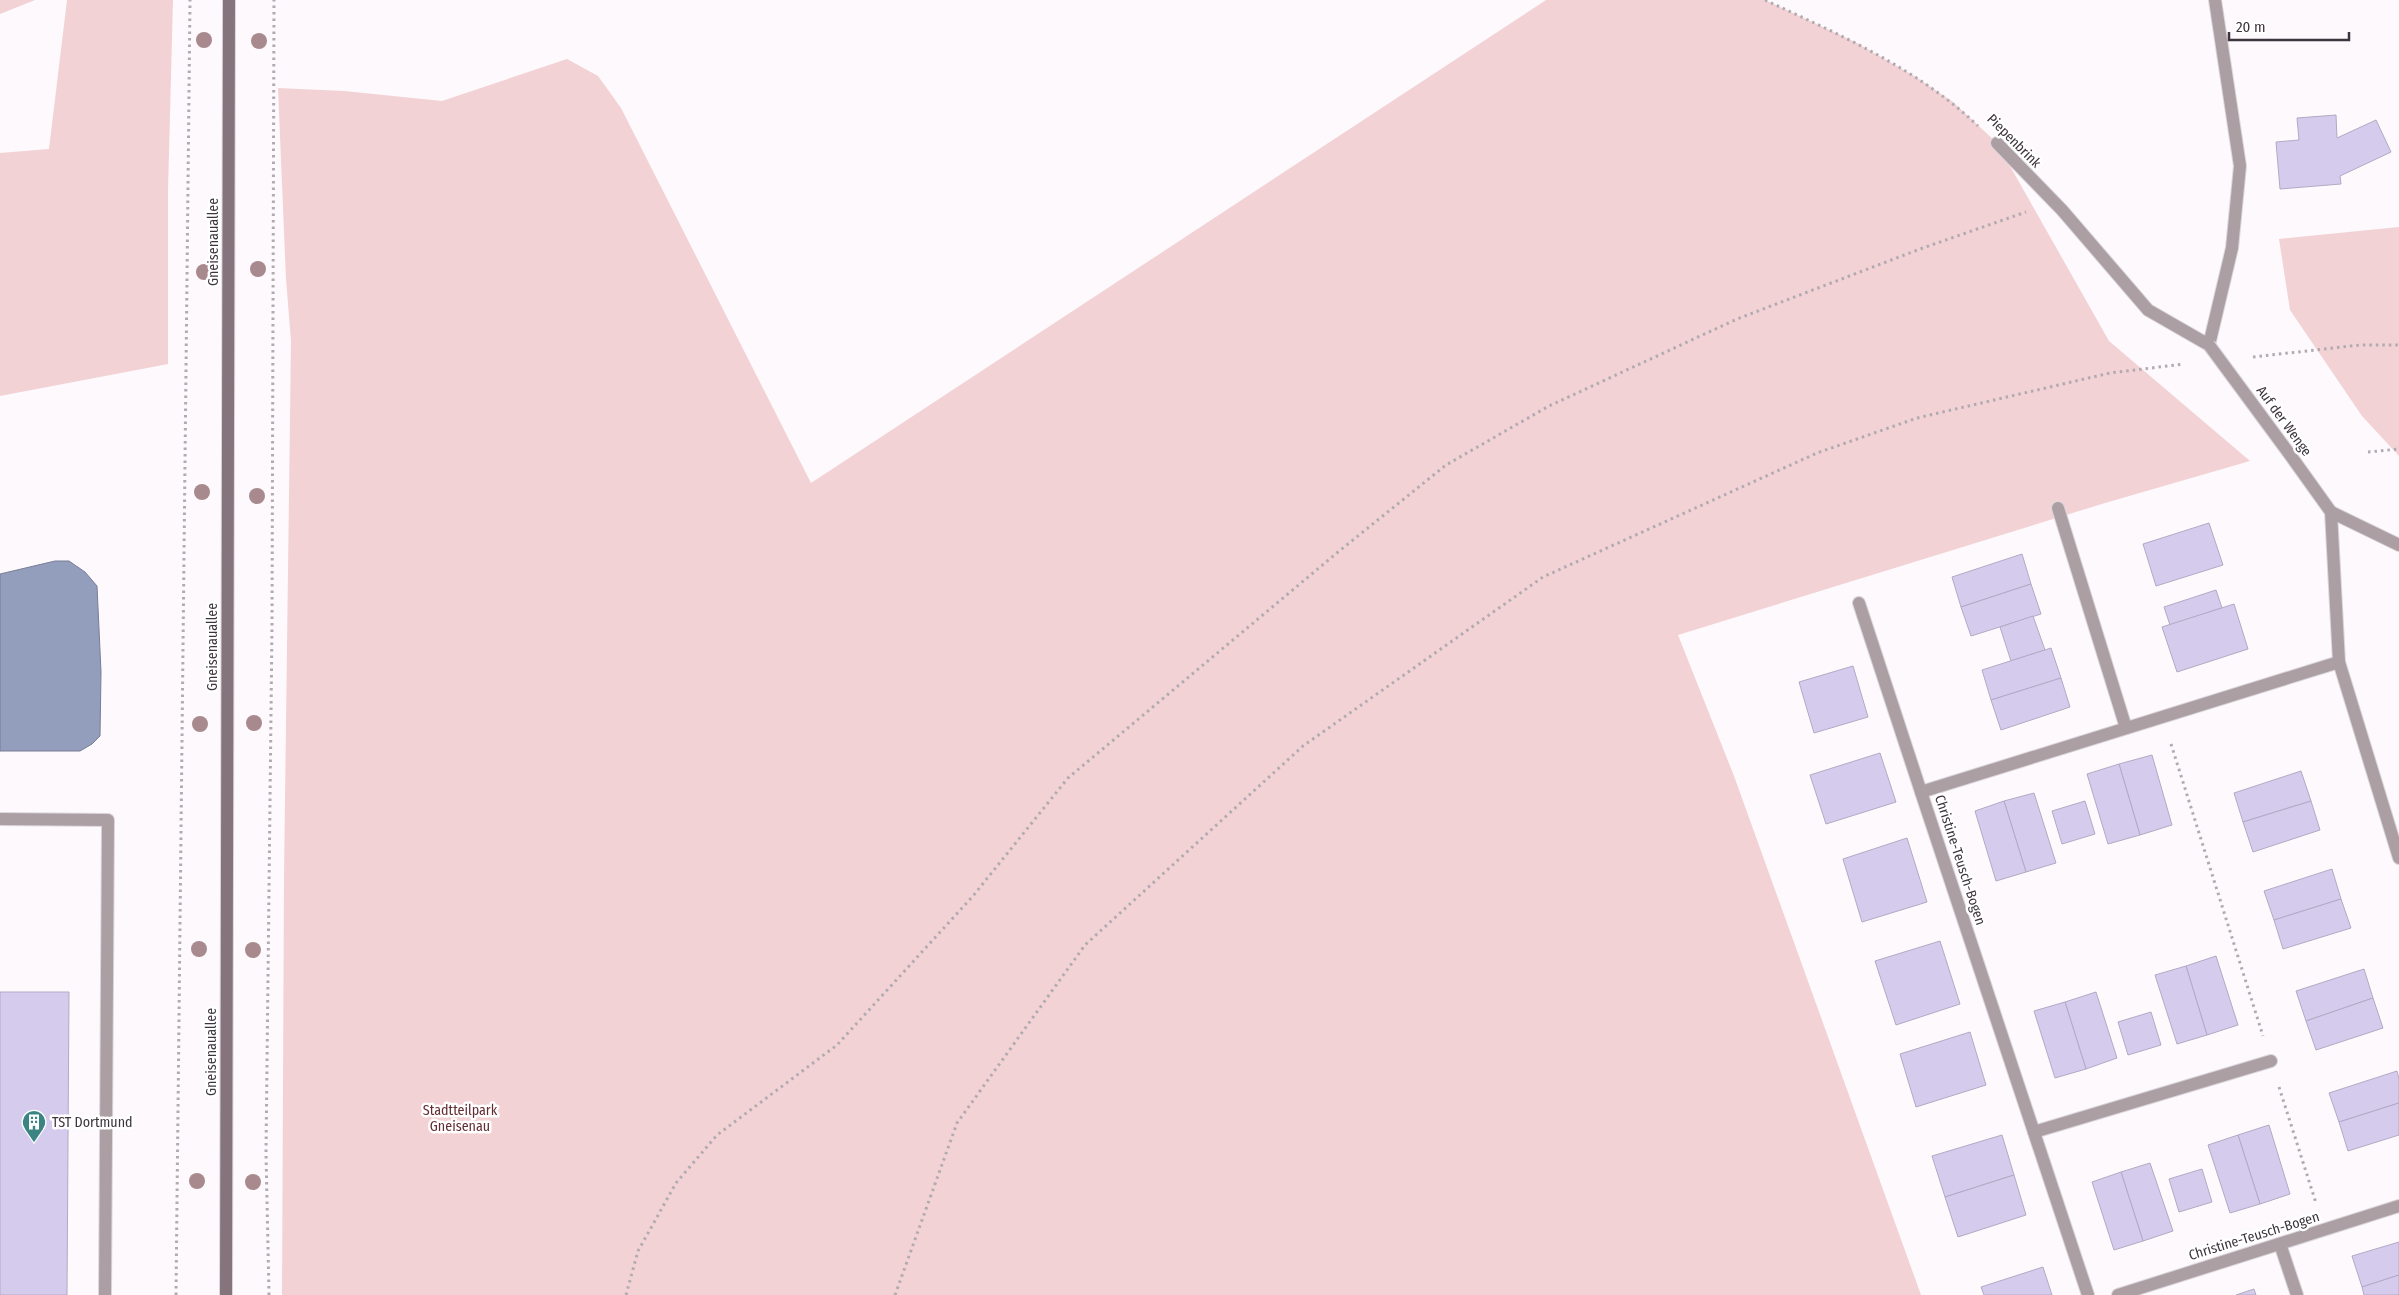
<svg xmlns="http://www.w3.org/2000/svg" width="2399" height="1295" font-family="'Fira Sans Condensed',sans-serif">
	<style>
		.green { fill: #f2d2d4 }
		.water { fill: #939dbc; stroke: #797e96 }
		.building { fill: #d5cced; stroke: #b1aac4 }
		.lines { fill: none; stroke-linecap: round; stroke-linejoin: round }
		.service-casing { stroke: #dad6db; stroke-width: 14 }
		.minor-casing { stroke: #dad6db; stroke-width: 14 }
		.secondary-casing { stroke: #dad6db; stroke-width: 14 }
		.path { stroke: #b1abb1; stroke-width: 3; stroke-dasharray: 2.5 4; stroke-linecap: butt }
		.service { stroke: #ac9fa4; stroke-width: 12 }
		.minor { stroke: #ac9fa4; stroke-width: 12 }
		.secondary { stroke: #85747c; stroke-width: 12 }
		.minor-bridge-casing { stroke: #dad6db; stroke-width: 14; stroke-linecap: butt }
		.minor-bridge { stroke: #ac9fa4; stroke-width: 12 }
		.tree { fill: #a8898d }
		.labels { text-anchor: middle; dominant-baseline: central; stroke-width: 5; stroke-linejoin: round; paint-order: stroke }
		.street-label { font-size: 14px; fill: #3d353e; stroke: #fff }
		.park-label { font-size: 14px; fill: #622d32; stroke: #fff }
		.poi-label { font-size: 14px; fill: #3d353e; stroke: #fff; text-anchor: start }
	</style>
	<rect width="100%" height="100%" fill="#fdf9fd"/>
	<!-- green -->
	<g class="green">
		<polygon points="0,0 35,0 0,14"/>
		<polygon points="67,0 173,0 168,190 168,364 0,396 0,153 49,149"/>
		<polygon points="1546,0 1765,0 1855,42 1916,77 1953,102 1997,143 2109,341 2250,461 2105,503 1678,635 1734,776 1921,1295 282,1295 284,878 291,341 286,279 278,88 344,91 442,101 567,59 598,76 621,108 811,483"/>
		<polygon points="2399,227 2399,456 2362,416 2290,310 2279,239"/>
	</g>
	<!-- water -->
	<polygon class="water" points="55,561 69,561 85,572 97,586 101,672 100,736 92,744 80,751 0,751 0,574"/>
	<!-- building -->
	<g class="building">
		<polygon points="2336,115 2337,138 2376,120 2391,152 2340,176 2341,184 2280,189 2276,142 2299,140 2297,118"/>
		<polygon points="2209,523 2223,565 2156,586 2143,544"/>
		<polygon points="2022,554 2031,584 1961,607 1952,577"/>
		<polygon points="2031,584 2041,614 1971,636 1961,607"/>
		<polygon points="2216,590 2222,608 2170,625 2164,607"/>
		<polygon points="2234,604 2248,649 2177,672 2162,627"/>
		<polygon points="2033,616 2045,650 2011,661 2000,627"/>
		<polygon points="2051,648 2061,678 1991,700 1982,670"/>
		<polygon points="1853,666 1868,717 1814,733 1799,682"/>
		<polygon points="2061,678 2070,707 2001,730 1991,700"/>
		<polygon points="1880,753 1896,802 1826,824 1810,775"/>
		<polygon points="2152,755 2172,825 2140,835 2119,764"/>
		<polygon points="2119,764 2140,835 2108,844 2087,774"/>
		<polygon points="2301,771 2311,801 2243,822 2234,793"/>
		<polygon points="2034,793 2056,863 2026,872 2004,801"/>
		<polygon points="2004,801 2026,872 1996,881 1975,811"/>
		<polygon points="2085,801 2095,834 2062,844 2052,811"/>
		<polygon points="2311,801 2320,830 2253,852 2243,822"/>
		<polygon points="1907,838 1927,902 1862,922 1843,859"/>
		<polygon points="2332,869 2341,899 2274,920 2264,891"/>
		<polygon points="2341,899 2351,928 2283,949 2274,920"/>
		<polygon points="1940,941 1960,1004 1896,1025 1875,961"/>
		<polygon points="2216,956 2238,1025 2207,1035 2186,966"/>
		<polygon points="2186,966 2207,1035 2177,1044 2155,975"/>
		<polygon points="2364,969 2373,998 2306,1021 2296,991"/>
		<polygon points="0,992 69,992 67,1295 0,1295"/>
		<polygon points="2096,992 2117,1058 2086,1069 2065,1002"/>
		<polygon points="2373,998 2383,1028 2316,1050 2306,1021"/>
		<polygon points="2065,1002 2086,1069 2055,1078 2034,1011"/>
		<polygon points="2151,1012 2161,1045 2128,1055 2118,1022"/>
		<polygon points="1970,1032 1986,1085 1916,1107 1900,1054"/>
		<polygon points="2397,1071 2399,1079 2399,1103 2339,1122 2329,1093"/>
		<polygon points="2399,1103 2399,1135 2348,1151 2339,1122"/>
		<polygon points="2269,1125 2290,1194 2260,1204 2238,1135"/>
		<polygon points="2002,1135 2014,1175 1945,1197 1932,1156"/>
		<polygon points="2238,1135 2260,1204 2230,1213 2208,1145"/>
		<polygon points="2150,1163 2173,1231 2143,1241 2121,1172"/>
		<polygon points="2202,1169 2212,1202 2179,1212 2169,1179"/>
		<polygon points="2121,1172 2143,1241 2114,1250 2092,1182"/>
		<polygon points="2014,1175 2026,1215 1958,1237 1945,1197"/>
		<polygon points="2399,1242 2399,1275 2362,1287 2352,1256"/>
		<polygon points="2043,1267 2052,1295 1984,1295 1981,1287"/>
		<polygon points="2399,1275 2399,1295 2364,1295 2362,1287"/>
		<polygon points="2254,1289 2256,1295 2236,1295"/>
	</g>
	<g class="lines">
		<!-- service casing -->
		<g class="service-casing">
			<g id="service">
				<polyline points="1997,143 2062,210 2148,310 2209,345"/>
				<polyline points="2058,508 2126,728"/>
				<polyline points="1859,603 1921,792"/>
				<polyline points="0,819 108,820 105,1295"/>
				<polyline points="2034,1132 2271,1061"/>
				<polyline points="2280,1244 2297,1295"/>
			</g>
		</g>
		<!-- minor casing -->
		<g class="minor-casing">
			<g id="minor">
				<polyline points="2209,345 2232,248 2240,166 2215,0"/>
				<polyline points="2288,452 2331,512 2339,662 2399,858"/>
				<polyline points="2331,512 2399,545"/>
				<polyline points="2088,1295 1921,792 2339,662"/>
				<polyline points="2118,1295 2399,1206"/>
			</g>
		</g>
		<!-- secondary casing -->
		<g class="secondary-casing">
			<polyline id="secondary" points="226,1295 229,0"/>
		</g>
		<!-- path -->
		<g class="path">
			<path d="M1765,0C1840,35 1917,68 1978,126"/>
			<polyline points="2253,357 2360,345 2399,345"/>
			<polyline points="2368,452 2399,449"/>
			<polyline points="2171,744 2263,1036"/>
			<polyline points="2279,1087 2316,1203"/>
			<polyline points="176,1295 190,0"/>
			<polyline points="269,1295 266,1153 272,625 274,0"/>
			<polyline points="626,1295 638,1251 676,1183 717,1135 837,1045 973,896 1068,778 1338,552 1446,465 1549,406 1737,319 1920,249 2026,212"/>
			<polyline points="895,1295 957,1123 1085,945 1303,746 1543,577 1817,453 1917,418 2110,373 2184,364"/>
		</g>
		<!-- service -->
		<use href="#service" class="service"/>
		<!-- minor -->
		<use href="#minor" class="minor"/>
		<!-- secondary -->
		<use href="#secondary" class="secondary"/>
		<!-- minor-bridge casing -->
		<g class="minor-bridge-casing">
			<polyline id="minor-bridge" points="2209,345 2288,452"/>
		</g>
		<!-- minor-bridge -->
		<use href="#minor-bridge" class="minor-bridge"/>
	</g>
	<!-- trees -->
	<g class="tree">
		<circle cx="204" cy="40" r="8"/>
		<circle cx="259" cy="41" r="8"/>
		<circle cx="258" cy="269" r="8"/>
		<circle cx="204" cy="272" r="8"/>
		<circle cx="202" cy="492" r="8"/>
		<circle cx="257" cy="496" r="8"/>
		<circle cx="254" cy="723" r="8"/>
		<circle cx="200" cy="724" r="8"/>
		<circle cx="199" cy="949" r="8"/>
		<circle cx="253" cy="950" r="8"/>
		<circle cx="197" cy="1181" r="8"/>
		<circle cx="253" cy="1182" r="8"/>
	</g>
	<!-- icons -->
	<defs>
		<g id="building-pin" transform="scale(1.25)"><path d="M0 17L-7.5 6A9.5 9.5 0 1 1 7.5 6Z" fill="#3c8484" stroke="#fff"/><path d="M-4-6H4V6H1V3H-1V6H-4ZM-2.5-4.3h1.7v1.8h-1.7ZM.8-4.3h1.7v1.8H.8ZM-2.5-1h1.7V.8h-1.7ZM.8-1h1.7V.8H.8Z" fill="#fff"/></g>
	</defs>
	<g fill-rule="evenodd">
		<use href="#building-pin" x="34" y="1122"/>
	</g>
	<g class="labels">
		<!-- street labels -->
		<g class="street-label">
			<text transform="translate(2014 141) rotate(45)">Piepenbrink</text>
			<text transform="translate(213 242) rotate(-90)">Gneisenauallee</text>
			<text transform="translate(2284 421) rotate(54)">Auf der Wenge</text>
			<text transform="translate(212 647) rotate(-90)">Gneisenauallee</text>
			<text transform="translate(1960 860) rotate(72)">Christine-Teusch-Bogen</text>
			<text transform="translate(211 1052) rotate(-90)">Gneisenauallee</text>
			<text transform="translate(2254 1236) rotate(-17)">Christine-Teusch-Bogen</text>
		</g>
		<!-- park labels -->
		<g class="park-label">
			<text x="460" y="1110">Stadtteilpark<tspan x="460" dy="16">Gneisenau</tspan></text>
		</g>
		<!-- poi labels -->
		<g class="poi-label">
			<text x="52" y="1122">TST Dortmund</text>
		</g>
	</g>
	<!-- scale -->
	<path d="M2229 32v8h120v-8" fill="none" stroke="#3d353e" stroke-width="2.5"/>
	<text x="2236" y="32" font-size="15" fill="#3d353e" stroke="#ffffff" stroke-width="4" paint-order="stroke">20 m</text>
</svg>
